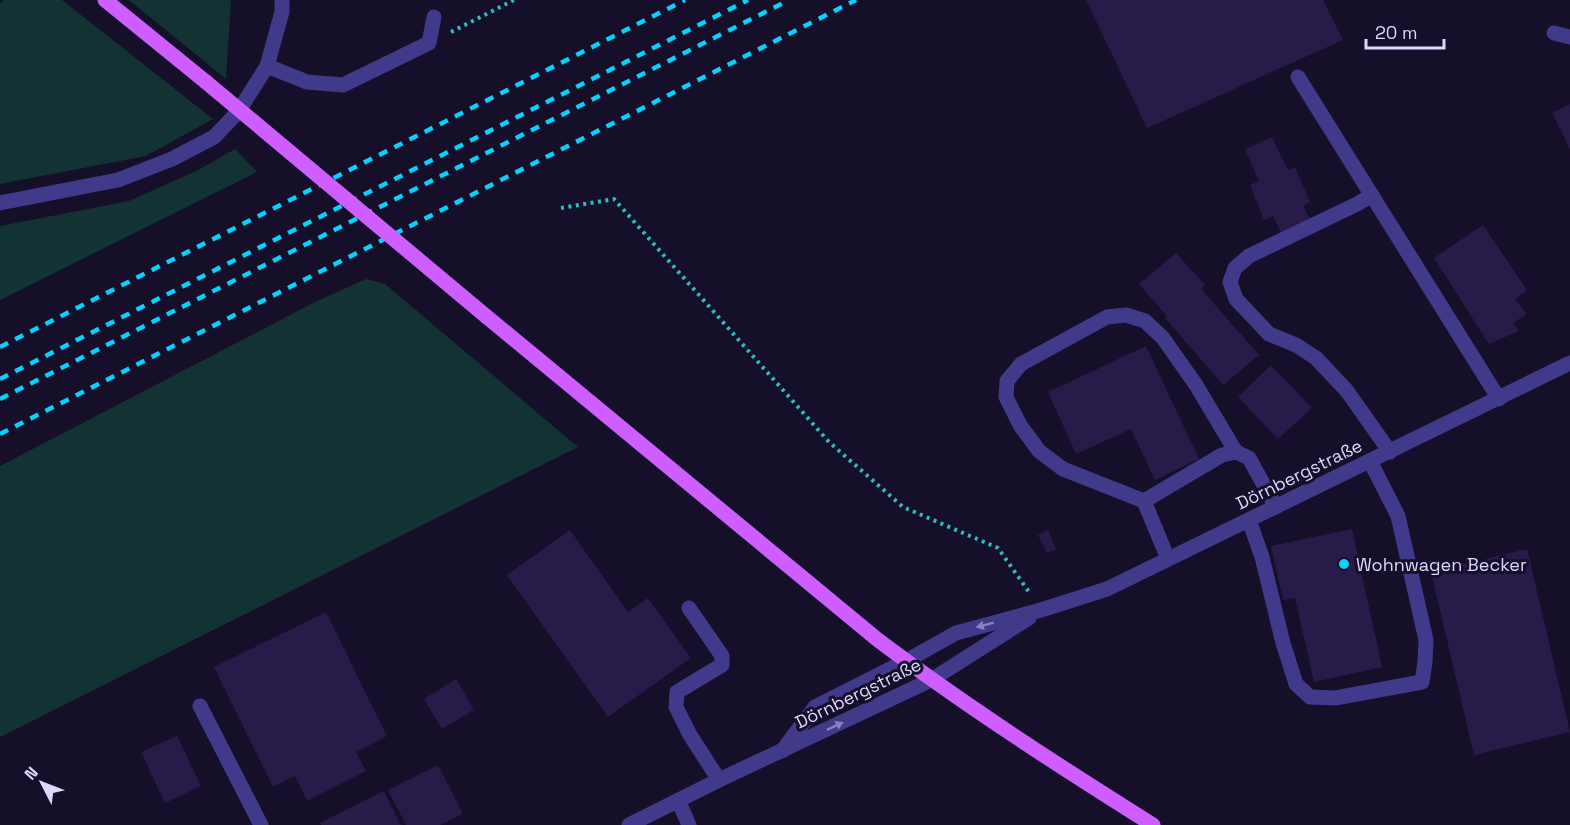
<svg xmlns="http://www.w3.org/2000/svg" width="1570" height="825" font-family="'Space Grotesk',sans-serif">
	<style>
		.green { fill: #123233 }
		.building { fill: #281b4a }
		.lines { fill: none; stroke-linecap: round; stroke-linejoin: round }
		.path { stroke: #2cbdbe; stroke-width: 4; stroke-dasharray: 3 4.5; stroke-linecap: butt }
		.minor { stroke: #413989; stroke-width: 15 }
		.major { stroke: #ce5eff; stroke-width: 15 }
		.rail { stroke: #03d4ff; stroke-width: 4.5; stroke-dasharray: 9 8; stroke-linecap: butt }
		.major-bridge { stroke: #ce5eff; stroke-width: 15 }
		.oneway { fill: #8880be }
		.poi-dot { fill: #03d4ff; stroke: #150f29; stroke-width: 2 }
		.labels { text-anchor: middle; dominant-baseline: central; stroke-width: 6; stroke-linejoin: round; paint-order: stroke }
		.street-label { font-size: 18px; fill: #ded7ff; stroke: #150f29 }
		.poi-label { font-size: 18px; fill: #ded7ff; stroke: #150f29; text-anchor: start }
	</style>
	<rect width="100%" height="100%" fill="#150f29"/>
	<!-- green -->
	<g class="green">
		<polygon points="4,0 62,0 213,119 146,156 0,184 0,3"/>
		<polygon points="129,0 231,0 226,79"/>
		<polygon points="235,149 257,172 0,300 0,226 129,201 198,170"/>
		<polygon points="366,279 385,284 578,447 0,737 0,466 317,301"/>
	</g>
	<!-- building -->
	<g class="building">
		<polygon points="1086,0 1323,0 1343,40 1147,128"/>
		<polygon points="1570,104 1570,149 1552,113"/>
		<polygon points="1272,137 1288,170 1295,167 1310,202 1303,206 1311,221 1282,235 1273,216 1264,220 1250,185 1259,181 1245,149"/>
		<polygon points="1483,225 1527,290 1515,299 1527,314 1513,323 1519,331 1489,344 1434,258"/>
		<polygon points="1176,253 1205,285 1201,289 1259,355 1223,385 1165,318 1167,316 1139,284"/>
		<polygon points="1146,346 1199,459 1155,480 1131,429 1076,454 1048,392"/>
		<polygon points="1271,365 1312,408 1278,439 1238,397"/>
		<polygon points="1352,529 1382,667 1314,682 1295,598 1283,600 1271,546"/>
		<polygon points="570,530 628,612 648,598 691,658 608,717 507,575"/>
		<polygon points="1048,530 1056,549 1047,553 1038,535"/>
		<polygon points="1527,549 1570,732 1474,755 1431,572"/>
		<polygon points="326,612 387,736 356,752 366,771 307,801 295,776 273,787 214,667"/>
		<polygon points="456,679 474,710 442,729 424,699"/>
		<polygon points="177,736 201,786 165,803 141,752"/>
		<polygon points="438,765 463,814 440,825 406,825 388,790"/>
		<polygon points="384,791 401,825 321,825 320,823"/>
	</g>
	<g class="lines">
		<!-- path -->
		<g class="path">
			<polyline points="451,32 514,0"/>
			<polyline points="561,208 614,199 829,442 903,507 998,548 1029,592"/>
		</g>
		<!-- minor -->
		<g class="minor">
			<polyline points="1554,33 1570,37"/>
			<polyline points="267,66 307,82 343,85 429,43 434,17"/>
			<polyline points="1298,77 1499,399"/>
			<polyline points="1372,195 1357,204 1249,256 1235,268 1230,282 1236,299 1269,334 1296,345 1316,358 1347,391 1390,452"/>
			<polyline points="0,203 118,180 172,159 214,137 238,112 267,66 282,12 282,0"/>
			<polyline points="1144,501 1063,469 1039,451 1020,425 1006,397 1007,381 1021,364 1107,317 1126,315 1145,321 1163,338 1196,385 1236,452"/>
			<polyline points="1249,520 1262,557 1283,643 1296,684 1310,697 1335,698 1422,682 1425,662 1426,640 1398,516 1370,461"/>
			<polyline points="1168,559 1144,501 1222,455 1236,452 1249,458 1276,507"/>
			<polyline points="689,608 722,656 722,665 677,692 676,707 690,735 719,780"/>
			<polyline points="200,706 261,825"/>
			<polyline points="782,751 815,707 906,661 956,633 1041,610 1107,589 1570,363"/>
			<polyline points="678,800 689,825"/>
			<polyline points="629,825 719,780 931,680 1029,618"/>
		</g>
		<!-- major -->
		<g class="major">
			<polyline points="105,0 206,82"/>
			<path d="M487,317L878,640C966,706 1059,766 1153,825"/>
		</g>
		<!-- rail -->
		<g class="rail">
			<polyline points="0,347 685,0"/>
			<polyline points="0,379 748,0"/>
			<polyline points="0,399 789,0"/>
			<polyline points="0,434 856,0"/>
		</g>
		<!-- major-bridge -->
		<polyline class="major-bridge" points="206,82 487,317"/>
	</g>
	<!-- one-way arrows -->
	<defs><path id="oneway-solid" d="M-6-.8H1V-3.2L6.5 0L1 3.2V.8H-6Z" transform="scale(1.5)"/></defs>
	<g class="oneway">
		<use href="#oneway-solid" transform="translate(985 625) rotate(165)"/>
		<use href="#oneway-solid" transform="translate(835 726) rotate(-25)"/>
	</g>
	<!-- markers -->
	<circle class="poi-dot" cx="1344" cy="564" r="6"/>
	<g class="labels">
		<!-- street labels -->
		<g class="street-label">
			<text transform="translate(1299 474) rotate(-26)">Dörnbergstraße</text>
			<text transform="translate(858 693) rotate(-26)">Dörnbergstraße</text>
		</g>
		<!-- poi labels -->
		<g class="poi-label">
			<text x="1356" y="564">Wohnwagen Becker</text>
		</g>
	</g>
	<!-- north arrow -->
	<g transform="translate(42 783) rotate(312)" stroke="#150f29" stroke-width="4.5" paint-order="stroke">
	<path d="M0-4.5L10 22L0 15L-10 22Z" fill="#ded7ff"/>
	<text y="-9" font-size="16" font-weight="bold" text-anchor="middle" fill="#ded7ff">N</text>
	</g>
	<!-- scale -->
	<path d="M1366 39v9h78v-9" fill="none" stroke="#ded7ff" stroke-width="3"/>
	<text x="1375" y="39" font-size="18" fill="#ded7ff" stroke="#150f29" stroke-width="4.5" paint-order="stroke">20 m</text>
</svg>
